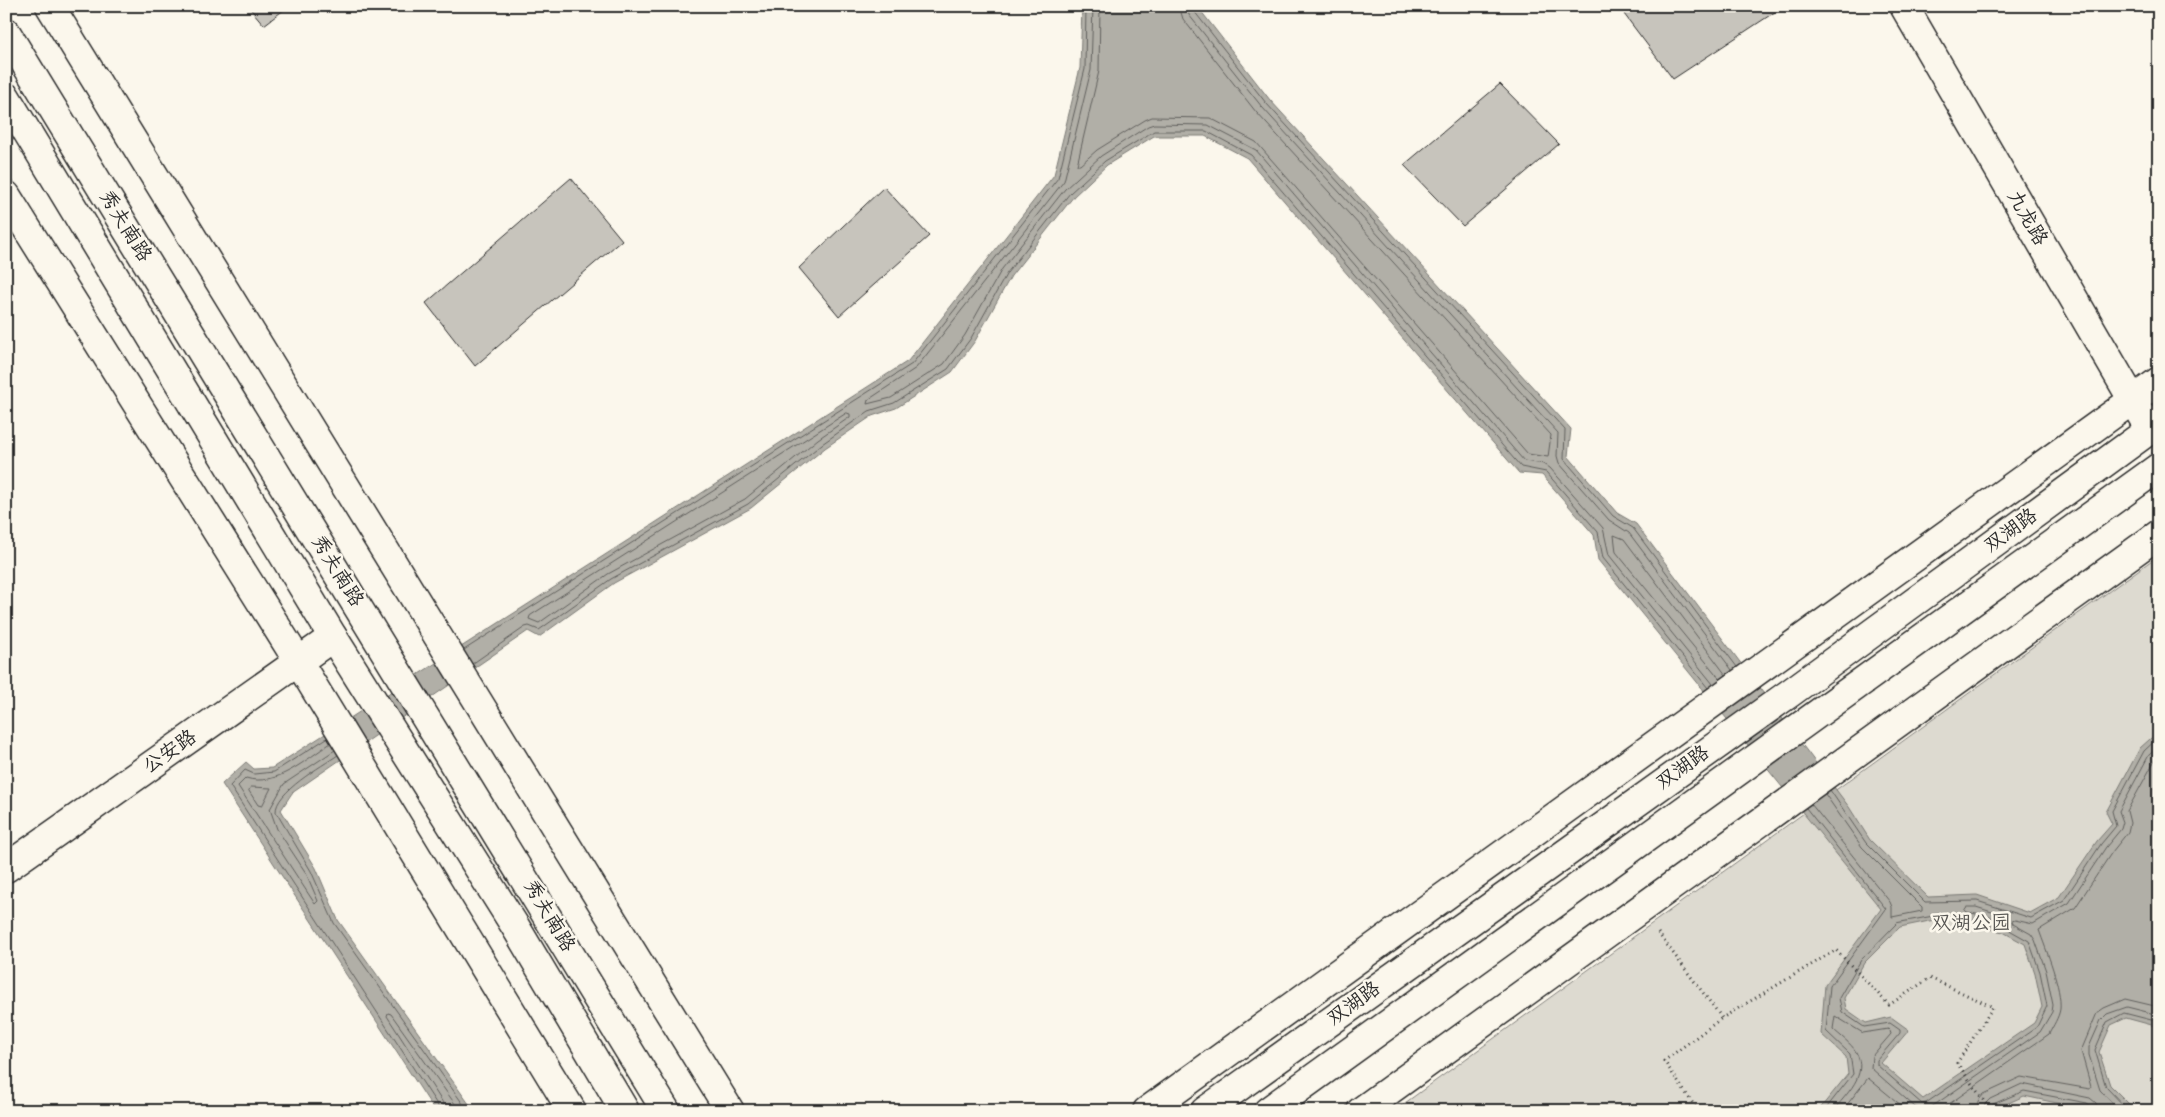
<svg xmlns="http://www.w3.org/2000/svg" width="2165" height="1117" font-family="Mynerve,'LXGW WenKai TC',sans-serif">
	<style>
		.green { fill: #dddad0; stroke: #84827e }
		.water { fill: #b1afa7; stroke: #7b7a75; fill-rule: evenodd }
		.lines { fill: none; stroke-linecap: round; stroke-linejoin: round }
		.shore { stroke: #61605d; stroke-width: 1 }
		.building { fill: #c7c4bc; stroke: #2b2b2b }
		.minor-casing { stroke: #2b2b2b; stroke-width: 31 }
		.major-casing { stroke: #2b2b2b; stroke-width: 31 }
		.path { stroke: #2b2b2b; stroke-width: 3; stroke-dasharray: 1 4; stroke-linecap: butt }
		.minor { stroke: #fbf7ec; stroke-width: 28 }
		.major { stroke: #fbf7ec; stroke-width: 28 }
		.labels { text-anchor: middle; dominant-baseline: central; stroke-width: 5; stroke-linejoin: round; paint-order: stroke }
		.street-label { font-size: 20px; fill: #2b2b2b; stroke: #fbf7ec }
		.park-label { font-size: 20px; fill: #585754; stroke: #fbf7ec }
	</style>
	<rect width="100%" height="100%" fill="#fbf7ec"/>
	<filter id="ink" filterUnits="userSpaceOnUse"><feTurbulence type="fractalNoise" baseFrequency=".02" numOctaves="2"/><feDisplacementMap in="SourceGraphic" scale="10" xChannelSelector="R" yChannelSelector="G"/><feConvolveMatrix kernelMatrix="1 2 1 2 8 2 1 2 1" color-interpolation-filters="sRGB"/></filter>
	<g filter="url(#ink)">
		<!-- green -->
		<polygon class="green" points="2159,555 2159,1111 1394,1111"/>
		<!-- water -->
		<path class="water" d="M1082,6H1197L1270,100L1571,429L1568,456L1617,513L1636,524L1849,807L1870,840L1928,897L1977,895L2030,913L2059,897L2097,841L2112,824L2106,812L2140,748L2159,731V1027L2126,1018L2111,1025L2099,1052L2110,1085L2136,1111H2094L2024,1096L1991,1111H1818L1848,1074L1846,1057L1821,1034L1825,985L1881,909L1598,560L1594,535L1542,475L1519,473L1247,158L1205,136H1154L1107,165L1074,196L1011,276L975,341L952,372L896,408L872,416L825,448L751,508L614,583L539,637L528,631L292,793L281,810L316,868L338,920L474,1111H435L222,784L246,762L254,769L272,768L908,361L1054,175L1080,68ZM1944,918L2003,932L2025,944L2035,973L2042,1007L2034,1023L1923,1099L1881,1063L1909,1030L1891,1017L1866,1023L1846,1009L1844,998L1864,963L1900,927Z"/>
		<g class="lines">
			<!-- shore -->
			<g class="shore">
				<polyline points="1093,6 1091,70 1064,181 916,368 868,400 867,404 891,398 944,364 965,335 1002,269 1065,189 1101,156 1148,126 1154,124 1208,125 1256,150 1524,461 1544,464 1550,468 1603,528 1609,555 1713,684"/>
				<polyline points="1100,6 1099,71 1077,165 1080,165 1097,150 1145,120 1152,117 1210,118 1256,142 1528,454 1548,457 1551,435 1256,112 1183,19 1179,6"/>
				<polyline points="1187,6 1189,15 1262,107 1558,433 1557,456 1559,463 1609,520 1629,533 1732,670"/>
				<polyline points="1193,6 1194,11 1266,103 1565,430 1564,459 1613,516 1633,528 1737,667"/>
				<polygon points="847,413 850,414 850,417 818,439 745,499 608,574 539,623 529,619 530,616"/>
				<polyline points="464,650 912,364 1058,178 1085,69 1086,6"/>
				<polyline points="472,664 525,627 529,626 539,630 611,579 748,504 822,444 869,411 894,403 948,369 971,338 1007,273 1070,193 1105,161 1154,131 1206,131 1251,155 1521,467 1546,472 1598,532 1603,558 1708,688"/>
				<polyline points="1720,679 1616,552 1614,535 1624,539 1726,675"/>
				<polyline points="327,738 274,772 254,774 245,770 230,786 438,1106 439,1111"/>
				<path d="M331,743C306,759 276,788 246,778L238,786L315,904L318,901L306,873L277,829L270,809L284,784L335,750"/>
				<path d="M338,755C322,766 275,792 276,812L311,871L334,923L468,1111"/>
				<polygon points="251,787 271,788 262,806 258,805 249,791"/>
				<polyline points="1830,790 1866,843 1925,902 1977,901 2031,918 2064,900 2101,844 2116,826 2112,811 2144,751 2159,737"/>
				<polyline points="1811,804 1890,902 1892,907 1892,917 1922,911 1922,907 1862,847 1825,794"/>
				<polyline points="1806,808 1886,909 1830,986 1826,1031 1850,1054 1853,1074 1824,1111"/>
				<polygon points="1967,907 1976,907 1995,913 1997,916 1994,918 1967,912 1965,910"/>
				<polygon points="1945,914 2004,927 2029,941 2040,972 2047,1006 2037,1027 1926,1103 1922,1104 1877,1065 1877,1060 1900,1033 1900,1030 1890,1023 1864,1027 1842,1012 1839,998 1861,960 1897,923"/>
				<polyline points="445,1111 443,1103 387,1016 388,1013 391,1014 460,1111"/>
				<path d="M1833,1111C1846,1094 1869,1075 1856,1052C1851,1043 1840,1036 1833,1029L1835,1016L1863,1033L1888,1029L1890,1031L1891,1034L1872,1056L1871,1068L1915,1107L1922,1110L1930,1108L2040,1032L2052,1012L2053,1005L2046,971L2035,940L2031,934L2013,924L2012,921L2015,920L2033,924L2069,903L2106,847L2121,829L2123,822L2119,811L2149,755L2159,746"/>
				<polyline points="1842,1111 1868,1078 1908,1111"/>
				<path d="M1939,1111L2049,1034C2053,1026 2059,1017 2060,1009C2062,988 2046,950 2039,930L2075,908L2112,852L2128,832L2130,823L2127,811L2155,760L2159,756"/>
				<polyline points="1977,1111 1978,1101 1984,1094 2021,1077 2090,1089 2091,1087 2081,1051 2097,1013 2104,1008 2125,999 2159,1007"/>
				<polyline points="1984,1111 1985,1104 1990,1099 2022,1084 2090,1098 2096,1103 2098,1111"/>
				<polyline points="1990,1111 1993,1104 2024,1091 2087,1103 2091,1106 2092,1111"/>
				<polyline points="2120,1111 2100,1090 2089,1055 2089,1047 2101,1020 2107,1014 2127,1007 2159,1015"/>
				<polyline points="2129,1111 2106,1087 2095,1050 2107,1022 2124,1013 2159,1022"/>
			</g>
		</g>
		<!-- building -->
		<g class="building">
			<polygon points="248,6 289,6 264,25"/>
			<polygon points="1636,6 1784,6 1673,79 1624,14"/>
			<polygon points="1500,84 1559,144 1463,226 1404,165"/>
			<polygon points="571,178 622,240 475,366 426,303"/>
			<polygon points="884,187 929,236 839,316 799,268"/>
		</g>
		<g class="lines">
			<!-- minor casing -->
			<g class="minor-casing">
				<g id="minor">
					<polyline points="50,6 730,1111"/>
					<polyline points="1904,6 2150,430"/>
					<polyline points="6,32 666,1111"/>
					<polyline points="6,97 333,637 515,926 625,1111"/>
					<polyline points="6,195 298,661 572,1111"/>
					<polyline points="6,868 333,637"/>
					<polyline points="1147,1111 2159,381"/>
					<polyline points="1361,1111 2159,534"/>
				</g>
			</g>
			<!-- major casing -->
			<g class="major-casing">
				<g id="major">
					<polyline points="1205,1111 1790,693 2159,423"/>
					<polyline points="1268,1111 2159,467"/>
				</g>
			</g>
			<!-- path -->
			<g class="path">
				<polyline points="1658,933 1722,1018 1836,950 1889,1005 1930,978 1993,1007 1957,1063 1991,1111"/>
				<polyline points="1698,1111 1664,1061 1722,1018"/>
			</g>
			<!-- minor -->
			<use href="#minor" class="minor"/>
			<!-- major -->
			<use href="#major" class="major"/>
		</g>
	</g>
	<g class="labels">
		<!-- street labels -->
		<g class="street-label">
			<text transform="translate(2027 218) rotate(60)">九龙路</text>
			<text transform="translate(125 226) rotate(58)">秀夫南路</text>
			<text transform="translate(2011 531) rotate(-36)">双湖路</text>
			<text transform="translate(337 571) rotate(58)">秀夫南路</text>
			<text transform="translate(170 752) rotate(-35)">公安路</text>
			<text transform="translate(1683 768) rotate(-36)">双湖路</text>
			<text transform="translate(549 916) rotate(59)">秀夫南路</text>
			<text transform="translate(1354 1004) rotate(-36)">双湖路</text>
		</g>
		<!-- park labels -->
		<g class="park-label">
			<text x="1971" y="923">双湖公园</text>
		</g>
	</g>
	<!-- margin -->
	<rect width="2165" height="1117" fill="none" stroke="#fbf7ec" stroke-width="25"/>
	<rect x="12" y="12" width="2140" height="1092" fill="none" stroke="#2b2b2b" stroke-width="2" filter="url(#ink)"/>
</svg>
